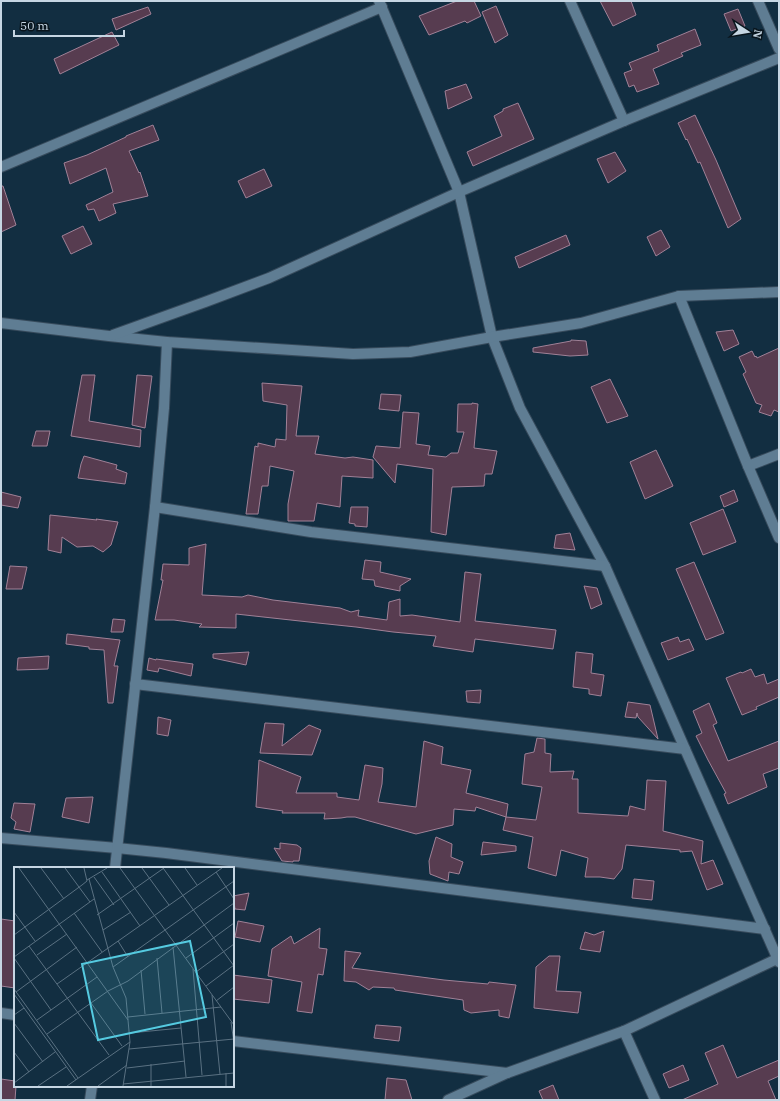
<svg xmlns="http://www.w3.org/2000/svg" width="780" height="1101" font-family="'IBM Plex Serif',serif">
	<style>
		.building { fill: #573c50; stroke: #a08197 }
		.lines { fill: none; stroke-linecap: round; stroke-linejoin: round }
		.minor-casing { stroke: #374b5c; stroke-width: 12 }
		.minor { stroke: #5f7d93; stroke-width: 10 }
		.inset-road { fill: none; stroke: #5a7182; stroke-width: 1 }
		.view { fill: #55cae0; fill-opacity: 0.15; stroke: #55cae0; stroke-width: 2 }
		.inset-edge { fill: none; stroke: #c6d6e3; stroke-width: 2 }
	</style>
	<rect width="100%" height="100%" fill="#122e41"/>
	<!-- building -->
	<g class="building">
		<polygon points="457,1 474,1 481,16 467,23 465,21 429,35 419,16"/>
		<polygon points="600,1 631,1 636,15 613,26"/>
		<polygon points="496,6 508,35 495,43 482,12"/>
		<polygon points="148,7 151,14 116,30 112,19"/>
		<polygon points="738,9 745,26 731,31 724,14"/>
		<polygon points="695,29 701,45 681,53 683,56 653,69 659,84 637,92 634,85 629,87 624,73 632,70 629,63 659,51 657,45"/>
		<polygon points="112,32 119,45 60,74 54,59"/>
		<polygon points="466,84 472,98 448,109 445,91"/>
		<polygon points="518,103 534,139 473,166 467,152 502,136 494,116 503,111 503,109"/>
		<polygon points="695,115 716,160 741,219 728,228 700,162 698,163 687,139 686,140 678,123"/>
		<polygon points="153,125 159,140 129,151 139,173 140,172 148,196 113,204 116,213 99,221 94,209 88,210 86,205 113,192 106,168 70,184 64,163 87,155 126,137 126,136"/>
		<polygon points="615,152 626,171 608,183 597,159"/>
		<polygon points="264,169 272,186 246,198 238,181"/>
		<polygon points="1,186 3,186 16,225 1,232"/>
		<polygon points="83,226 92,244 71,254 62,236"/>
		<polygon points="661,230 670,247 656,256 647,237"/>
		<polygon points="566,235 570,245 519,268 515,257"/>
		<polygon points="733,330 739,344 724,351 716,332"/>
		<polygon points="571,340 586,341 588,355 570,356 533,352 533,348 571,341"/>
		<polygon points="779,348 779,412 774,410 771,416 759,412 762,405 756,403 743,374 746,372 739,357 752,351 755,357 756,356 757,358"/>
		<polygon points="82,375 95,375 89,421 141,430 140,447 71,436"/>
		<polygon points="137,375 152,376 145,428 132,425"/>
		<polygon points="610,379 628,416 607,423 591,387"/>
		<polygon points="262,383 302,386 296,436 319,436 315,454 345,458 353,457 373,460 373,478 342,476 340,507 317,503 314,521 288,521 288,504 294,471 270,466 268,486 262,486 258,514 246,514 255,446 258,447 258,443 275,447 276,439 286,440 287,405 263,401"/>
		<polygon points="381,394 401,395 399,411 379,409"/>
		<polygon points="472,403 478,404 474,448 497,451 492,474 485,474 484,486 452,487 446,535 431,532 433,469 397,464 395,483 373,457 376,446 400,448 403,412 419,413 416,444 430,446 428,455 446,457 451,453 458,453 464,432 457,432 458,404 472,404"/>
		<polygon points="36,431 50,431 47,446 32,446"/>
		<polygon points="656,450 673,486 645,499 630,462"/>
		<polygon points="84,456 117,465 116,469 127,473 125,484 78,478 81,464"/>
		<polygon points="734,490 738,501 724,507 720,496"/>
		<polygon points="1,492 21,497 18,508 1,505"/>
		<polygon points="351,507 368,507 367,527 355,526 355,524 349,523"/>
		<polygon points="723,509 736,542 703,555 690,523"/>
		<polygon points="50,515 97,520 96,519 118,522 111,545 103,552 93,546 77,547 62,537 61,553 48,550"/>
		<polygon points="570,533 575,550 554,548 556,535"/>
		<polygon points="206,544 202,595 242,597 248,595 273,600 340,608 351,612 359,610 358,616 387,620 389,602 400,599 400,616 412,615 460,622 465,572 481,574 475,621 556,630 553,649 475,639 473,652 433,646 436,636 393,632 356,627 318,623 236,614 236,628 199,627 202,624 174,620 155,620 163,580 161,580 163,564 189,565 189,548"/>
		<polygon points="365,560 381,562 380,572 411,579 400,586 400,591 375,586 374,580 362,579"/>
		<polygon points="694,562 724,633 706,640 676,569"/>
		<polygon points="10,566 27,567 22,589 6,589"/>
		<polygon points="584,586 597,588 602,604 591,609"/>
		<polygon points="113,619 125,620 123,632 111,632"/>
		<polygon points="67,634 120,640 114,666 118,666 113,703 108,703 104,650 89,649 89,647 66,644"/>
		<polygon points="678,637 680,642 689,639 694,650 668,660 661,643"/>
		<polygon points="249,652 246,665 213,658 213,654"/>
		<polygon points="576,652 593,654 591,673 604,675 601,696 589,694 589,689 573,687"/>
		<polygon points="49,656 48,669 17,670 18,658"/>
		<polygon points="149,658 156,660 156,659 193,664 191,676 159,668 158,672 147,670"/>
		<polygon points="751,669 755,677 764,674 767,684 779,679 779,697 756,707 757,709 742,715 726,678 741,672 742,673"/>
		<polygon points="481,690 480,703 467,702 466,691"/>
		<polygon points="628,702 650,705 658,739 638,717 637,713 636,718 625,717"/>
		<polygon points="709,703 717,723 713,725 728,761 779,741 779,768 763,774 767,787 728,804 724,794 726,793 708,760 696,736 702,733 693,711"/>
		<polygon points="158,717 171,720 168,736 157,734"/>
		<polygon points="265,723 284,724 282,746 309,725 321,730 312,755 260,753"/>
		<polygon points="537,738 545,739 545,753 551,754 550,772 574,771 572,779 578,779 578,813 628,816 630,806 645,810 647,780 666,781 663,831 703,841 701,864 713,860 723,884 707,890 692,851 680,852 680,850 626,845 622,869 614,879 600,877 585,877 588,858 561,850 556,876 528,868 533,837 503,830 506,817 536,820 542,787 522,784 525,754 534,752"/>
		<polygon points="424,741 443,747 441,764 471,770 466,793 478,796 508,804 506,817 476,807 475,811 454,809 453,825 416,834 355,817 347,817 341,818 324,819 325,813 282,813 283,811 256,807 259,760 301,777 296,793 337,793 337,797 359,800 365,765 383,768 382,784 378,802 416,807"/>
		<polygon points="93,797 89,823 62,817 66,798"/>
		<polygon points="14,803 35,804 30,832 14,829 16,822 11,818"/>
		<polygon points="436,837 452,844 451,857 463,862 459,874 449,872 448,881 430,874 429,861"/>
		<polygon points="483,842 516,846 516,851 481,855"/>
		<polygon points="280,843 297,845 301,848 299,861 293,861 293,862 282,861 274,848 280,849"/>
		<polygon points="634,879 654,881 652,900 632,898"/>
		<polygon points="249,893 245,910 235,909 233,896"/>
		<polygon points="1,919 15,921 15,988 1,986"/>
		<polygon points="238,921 264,926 260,942 235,937"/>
		<polygon points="320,928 319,948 327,949 323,975 318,974 312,1013 297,1011 302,982 268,976 272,949 291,936 294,944"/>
		<polygon points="604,931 600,952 580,949 585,932 594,935"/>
		<polygon points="345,951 361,953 352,968 444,980 488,984 489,982 516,985 509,1018 499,1016 499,1010 471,1013 464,1010 463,1000 395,990 394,988 373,987 369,990 356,982 344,981"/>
		<polygon points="549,956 560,956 556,991 581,992 578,1013 534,1008 536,967"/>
		<polygon points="233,975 272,980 269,1003 233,999"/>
		<polygon points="376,1025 401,1027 399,1041 374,1038"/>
		<polygon points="723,1045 737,1078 779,1060 779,1076 768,1081 776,1100 682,1100 718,1084 705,1053"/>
		<polygon points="683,1065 689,1080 669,1088 663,1074"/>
		<polygon points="387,1078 406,1080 412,1100 385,1100"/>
		<polygon points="1,1079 15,1081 15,1086 16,1086 15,1100 1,1100"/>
		<polygon points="553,1085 559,1100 543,1100 539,1091"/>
	</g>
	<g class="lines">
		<!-- minor casing -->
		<g class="minor-casing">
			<g id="minor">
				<polyline points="379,1 459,192 492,337 520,408 605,566 685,749 779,962"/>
				<polyline points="570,1 624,121"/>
				<polyline points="758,1 779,49"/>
				<polyline points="1,167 382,7"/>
				<polyline points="679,296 748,466 779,538"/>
				<polyline points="1,323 109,336 167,342 353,354 410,352 492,337 581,323 679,296 779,292"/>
				<polyline points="113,335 205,302 269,278 459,192 624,121 779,58"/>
				<polyline points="748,466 779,454"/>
				<polyline points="155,507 311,532 605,566"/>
				<polyline points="135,684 685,749"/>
				<path d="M1,838L117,848L166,853C365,878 565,902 765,929"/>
				<polyline points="115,868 155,507 164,408 167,342"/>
				<polyline points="1,1013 15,1015"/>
				<polyline points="624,1031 655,1100"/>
				<polyline points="233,1041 507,1073"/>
				<polyline points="90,1100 92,1086"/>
				<polyline points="448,1100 507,1073 624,1031 779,958"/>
			</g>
		</g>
		<!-- minor -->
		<use href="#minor" class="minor"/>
	</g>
	<!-- overview -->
	<g transform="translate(14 867)">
		<rect width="220" height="220" fill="#122e41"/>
		<path class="inset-road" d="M5,1L114,153M27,1L50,32M51,1L76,35M106,1L220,158M128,1L155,38M149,1L220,99M171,1L183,18M88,5L126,59M202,5L220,32M80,10L100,38M75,12L99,100L112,131L116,175L109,219M73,13L93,1M0,45L21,74M60,46L88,85M83,48L150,1M89,63L117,45M0,68L68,18L73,14L70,1M104,74L114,90M15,79L95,188M159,80L172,210M23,88L53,67M0,90L80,32M0,91L37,143M143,91L148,146M172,91L220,56M99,100L220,14M179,102L188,208M127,103L131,147M182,105L220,77M43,117L208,1M192,119L220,98M0,122L64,211M2,125L63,80M0,127L62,213M198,128L206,207M202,134L220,120M77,136L108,179M0,148L10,141M114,150L207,140M23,153L83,110M217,155L220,176M0,156L29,195M116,166L167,161M33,167L94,124L114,114L220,36M115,182L220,172M0,185L15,205M113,201L171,194M0,216L41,185M109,217L220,206M24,219L52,200M53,219L116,175M84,219L113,198M137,219V197M212,219V206"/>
		<path class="view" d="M176,74L192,150L84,173L68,97Z"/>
		<rect width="220" height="220" class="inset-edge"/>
	</g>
	<!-- border -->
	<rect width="780" height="1101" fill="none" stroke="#c6d6e3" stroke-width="4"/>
	<!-- north arrow -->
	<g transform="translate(748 32) rotate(102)" stroke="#09151d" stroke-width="3" paint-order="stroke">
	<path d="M0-3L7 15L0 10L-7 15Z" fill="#c6d6e3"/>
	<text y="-6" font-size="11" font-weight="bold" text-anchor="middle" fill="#c6d6e3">N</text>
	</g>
	<!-- scale -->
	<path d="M14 30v6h110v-6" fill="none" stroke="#c6d6e3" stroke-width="2"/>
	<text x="20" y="30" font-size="12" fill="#c6d6e3" stroke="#09151d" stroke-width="3" paint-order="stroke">50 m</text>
</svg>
